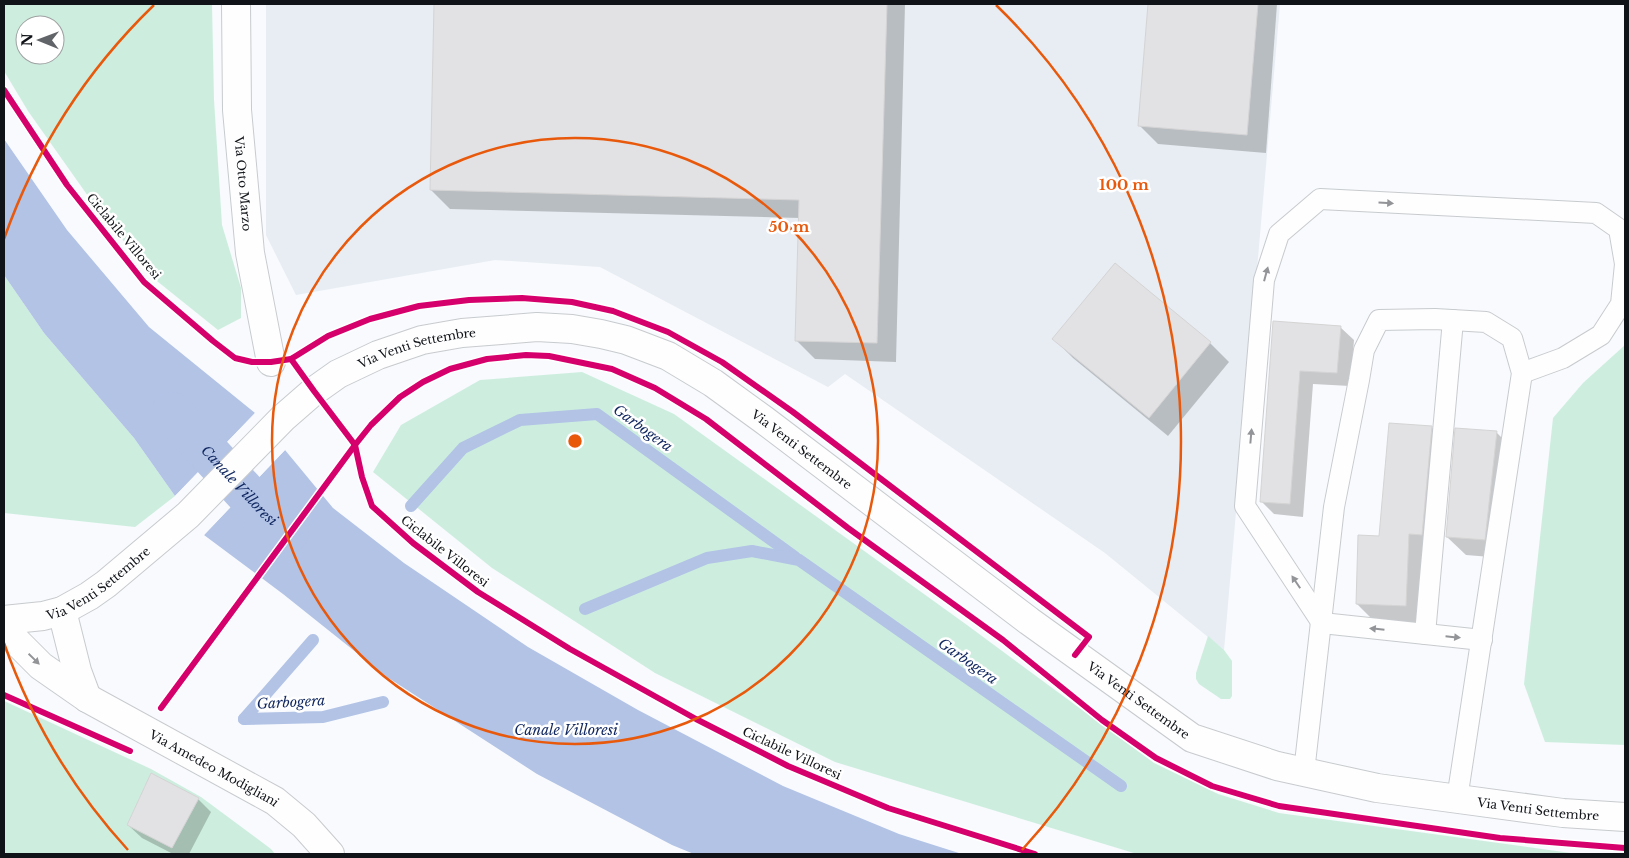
<svg xmlns="http://www.w3.org/2000/svg" width="1629" height="858" font-family="'Libre Baskerville',serif">
	<style>
		.built { fill: #e7edf3 }
		.green { fill: #cdeedf; fill-rule: evenodd }
		.water { fill: #b2c3e6 }
		.pier { fill: #f8fafd }
		.shadow { fill: #0003 }
		.lines { fill: none; stroke-linecap: round; stroke-linejoin: round }
		.stream { stroke: #b2c3e6; stroke-width: 12 }
		.canal { stroke: #b2c3e6; stroke-width: 42 }
		.building { fill: #e2e1e3; stroke: #d5d4d5 }
		.service-casing { stroke: #c8cbce; stroke-width: 22 }
		.minor-casing { stroke: #c8cbce; stroke-width: 30 }
		.tertiary-casing { stroke: #c8cbce; stroke-width: 30 }
		.service { stroke: #fefeff; stroke-width: 20 }
		.minor { stroke: #fefeff; stroke-width: 28 }
		.tertiary { stroke: #fefeff; stroke-width: 28 }
		.cycleway-casing { stroke: #fff; stroke-width: 9 }
		.cycleway { stroke: #d6006c; stroke-width: 6 }
		.oneway { fill: #939497 }
		.ring { fill: none; stroke: #e8590c; stroke-width: 2.5 }
		.labels { text-anchor: middle; dominant-baseline: central; stroke-width: 5; stroke-linejoin: round; paint-order: stroke }
		.street-label { font-size: 12px; fill: #101317; stroke: #fff }
		.water-label { font-size: 14px; font-style: italic; fill: #10265f; stroke: #fff }
		.centre { fill: #e8590c; stroke: #fff; stroke-width: 2.5 }
		.ring-label { font-size: 15px; text-anchor: middle; font-weight: bold; fill: #e8590c; stroke: #fff; stroke-width: 5; stroke-linejoin: round; paint-order: stroke }
	</style>
	<rect width="100%" height="100%" fill="#f8fafd"/>
	<!-- built -->
	<polygon class="built" points="266,4 1280,4 1224,650 1105,553 845,374 828,387 600,267 495,260 296,295 266,235"/>
	<!-- green -->
	<g class="green">
		<path d="M4,4H212L214,100L222,225L241,288V318L218,330L152,277L88,196L28,111L4,71ZM25,25H55V55H25Z"/>
		<polygon points="4,275 44,333 134,438 175,496 135,527 4,513"/>
		<polygon points="1625,345 1625,745 1545,742 1524,684 1553,418 1583,383"/>
		<polygon points="582,372 674,414 967,625 1154,763 1218,794 1279,813 1578,854 1137,854 835,762 655,673 492,568 373,472 401,425 480,380"/>
		<polygon points="1208,636 1224,650 1232,661 1232,696 1230,699 1221,699 1199,684 1196,679 1196,673"/>
		<polygon points="4,701 151,769 201,797 271,849 275,854 4,854"/>
	</g>
	<!-- water -->
	<g class="water">
		<polygon points="4,139 67,230 149,327 255,413 175,496 134,438 44,333 4,275"/>
		<polygon points="285,450 333,508 404,563 528,647 638,710 783,786 899,834 962,854 694,854 672,845 537,774 387,677 283,594 204,535"/>
	</g>
	<!-- pier -->
	<g class="pier">
		<polygon points="255,413 256,415 176,498 175,496"/>
		<polygon points="283,448 285,450 204,535 202,533"/>
	</g>
	<!-- shadow -->
	<g class="shadow">
		<polygon points="436,4 905,4 896,362 815,359 796,340 800,218 450,209 431,190"/>
		<polygon points="1149,4 1277,4 1266,153 1158,144 1140,126"/>
		<polygon points="1115,264 1210,343 1229,362 1168,436 1073,358 1054,339"/>
		<polygon points="1274,322 1340,327 1354,340 1350,386 1313,384 1303,517 1274,514 1261,501"/>
		<polygon points="1431,427 1449,445 1423,623 1374,621 1357,604 1380,537"/>
		<polygon points="1496,432 1515,451 1503,558 1466,555 1447,537"/>
		<polygon points="198,799 211,812 189,854 173,854 142,838 128,825"/>
	</g>
	<g class="lines">
		<!-- stream -->
		<g class="stream">
			<polyline points="411,506 463,448 520,420 597,414 795,557"/>
			<polyline points="585,609 707,558 752,551 799,560 1121,786"/>
			<polyline points="244,719 323,717 383,702"/>
			<polyline points="244,719 313,640"/>
		</g>
		<!-- canal -->
		<path class="canal" id="s1" d="M172,413L266,515L288,532"/>
	</g>
	<!-- building -->
	<g class="building">
		<polygon points="434,4 887,4 877,343 795,341 799,200 430,190"/>
		<polygon points="1148,4 1258,4 1247,135 1138,126"/>
		<polygon points="1115,263 1211,342 1149,418 1052,339"/>
		<polygon points="1273,321 1341,326 1337,373 1300,371 1290,504 1260,502"/>
		<polygon points="1389,423 1432,426 1422,535 1409,534 1406,606 1356,604 1358,535 1379,536"/>
		<polygon points="1455,428 1497,431 1485,540 1446,537"/>
		<polygon points="151,773 199,798 172,848 127,825"/>
	</g>
	<g class="lines">
		<!-- service casing -->
		<g class="service-casing">
			<g id="service">
				<polyline points="1425,634 1453,320"/>
				<polyline points="1482,640 1322,623 1245,506 1264,280 1279,234 1320,199 1596,213 1619,229 1625,264 1621,304 1601,335 1563,358 1522,373"/>
				<polyline points="1304,772 1334,507 1359,380 1364,350 1379,320 1435,319 1486,322 1512,338 1522,373 1457,799"/>
			</g>
		</g>
		<!-- minor casing -->
		<g class="minor-casing">
			<g id="minor">
				<path id="s2" d="M236,4L237,110L250,253L271,362"/>
				<polyline points="62,611 77,671 87,698"/>
				<path id="s3" d="M6,620L10,632L17,642L41,666L87,698L275,801L304,825L330,854"/>
			</g>
		</g>
		<!-- tertiary casing -->
		<g class="tertiary-casing">
			<g id="tertiary">
				<path id="s4" d="M4,620L43,616L62,611L89,596L106,584L188,515L283,418L314,391L338,374L378,355L422,340L462,333L501,330L537,327L572,329L601,334L626,340L668,356L713,383L764,420L1029,621L1192,738L1277,766L1377,788L1563,813L1625,817"/>
			</g>
		</g>
		<!-- service -->
		<use href="#service" class="service"/>
		<!-- minor -->
		<use href="#minor" class="minor"/>
		<!-- tertiary -->
		<use href="#tertiary" class="tertiary"/>
		<!-- cycleway casing -->
		<g class="cycleway-casing">
			<g id="cycleway">
				<polyline points="4,90 67,185 144,282 213,341 235,358 252,362 271,362 291,359 328,336 370,319 419,306 469,300 522,298 572,302 613,311 668,332 722,362 793,412 1089,637 1075,655"/>
				<polyline points="291,359 314,391 355,445 362,477 372,506 413,543 478,592 570,649 696,719 788,766 888,808 1035,854"/>
				<polyline points="4,695 130,751"/>
				<polyline points="161,708 355,445 371,425 400,397 423,382 450,369 487,359 526,355 549,356 612,369 655,388 706,419 848,528 1003,640 1102,720 1156,758 1212,786 1279,806 1500,838 1625,848"/>
			</g>
		</g>
		<!-- cycleway -->
		<use href="#cycleway" class="cycleway"/>
	</g>
	<!-- one-way arrows -->
	<defs><path id="oneway-solid" d="M-6-.8H1V-3.2L6.5 0L1 3.2V.8H-6Z" transform="scale(1.25)"/></defs>
	<g class="oneway">
		<use href="#oneway-solid" transform="translate(1386 203) rotate(3)"/>
		<use href="#oneway-solid" transform="translate(1266 274) rotate(-75)"/>
		<use href="#oneway-solid" transform="translate(1251 436) rotate(-85)"/>
		<use href="#oneway-solid" transform="translate(1296 582) rotate(-124)"/>
		<use href="#oneway-solid" transform="translate(1377 629) rotate(-174)"/>
		<use href="#oneway-solid" transform="translate(1453 637) rotate(6)"/>
		<use href="#oneway-solid" transform="translate(34 659) rotate(44)"/>
	</g>
	<!-- distance rings -->
	<g class="ring">
		<circle cx="575" cy="441" r="303"/>
		<path d="M128 850A606 606 0 0 1 4 643M4 239A606 606 0 0 1 154 5M996 5A606 606 0 0 1 1022 850"/>
	</g>
	<g class="labels">
		<!-- street labels -->
		<g class="street-label">
			<text stroke="none"><textPath href="#s2" startOffset="180">Via Otto Marzo</textPath></text>
			<text transform="translate(124 236) rotate(50)">Ciclabile Villoresi</text>
			<text stroke="none"><textPath href="#s4" startOffset="508">Via Venti Settembre</textPath></text>
			<text stroke="none"><textPath href="#s4" startOffset="929">Via Venti Settembre</textPath></text>
			<text transform="translate(445 551) rotate(38)">Ciclabile Villoresi</text>
			<text stroke="none"><textPath href="#s4" startOffset="104">Via Venti Settembre</textPath></text>
			<text stroke="none"><textPath href="#s4" startOffset="1349">Via Venti Settembre</textPath></text>
			<text transform="translate(792 753) rotate(25)">Ciclabile Villoresi</text>
			<text stroke="none"><textPath href="#s3" startOffset="260">Via Amedeo Modigliani</textPath></text>
			<text stroke="none"><textPath href="#s4" startOffset="1769">Via Venti Settembre</textPath></text>
		</g>
		<!-- water labels -->
		<g class="water-label">
			<text transform="translate(643 428) rotate(36)">Garbogera</text>
			<text stroke="none"><textPath href="#s1" startOffset="99">Canale Villoresi</textPath></text>
			<text transform="translate(968 661) rotate(35)">Garbogera</text>
			<text transform="translate(291 702) rotate(-3)">Garbogera</text>
			<text x="566" y="730">Canale Villoresi</text>
		</g>
	</g>
	<circle cx="575" cy="441" r="8" class="centre"/>
	<g class="ring-label">
		<text x="1124" y="190">100 m</text>
		<text x="789" y="232">50 m</text>
	</g>
	<!-- border -->
	<rect width="1629" height="858" fill="none" stroke="#101317" stroke-width="10"/>
	<!-- north arrow -->
	<g transform="translate(40 40) rotate(271)"><circle r="24" fill="#ffffff" stroke="#9fa1a2"/>
	<path d="M0-4L9 19L0 12L-9 19Z" fill="#616468"/>
	<text y="-8" font-size="14" font-weight="bold" text-anchor="middle" fill="#101317">N</text>
	</g>
</svg>
